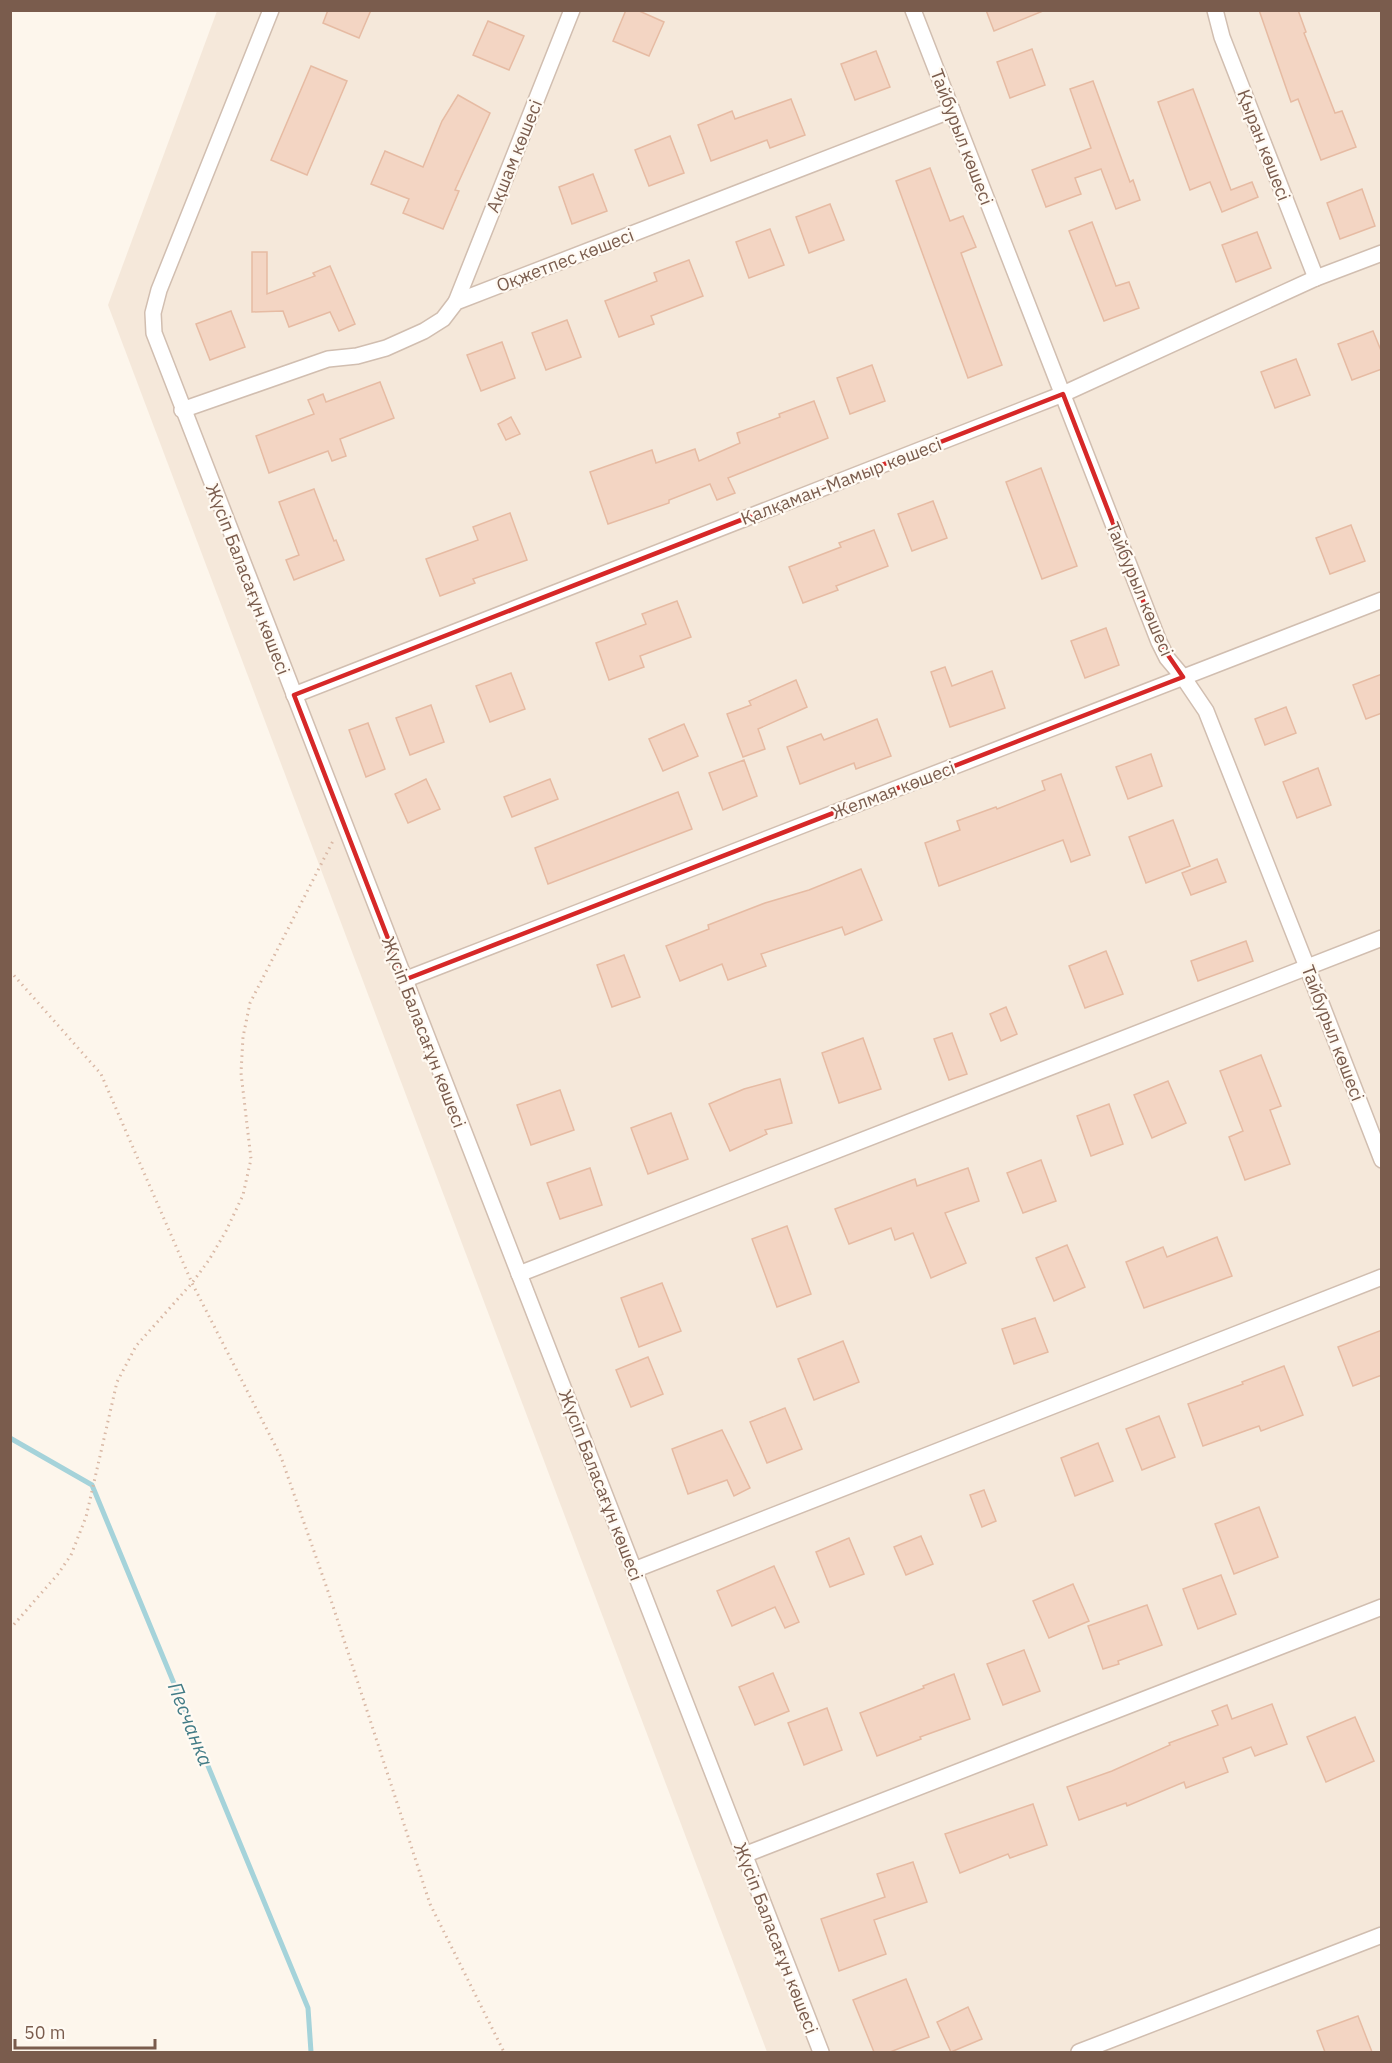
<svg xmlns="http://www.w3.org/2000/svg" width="1392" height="2063" font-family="'IBM Plex Sans',sans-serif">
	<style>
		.residential { fill: #f5e8da }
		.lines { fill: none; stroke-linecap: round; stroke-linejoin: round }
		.stream { stroke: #a5d3da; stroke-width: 5 }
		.building { fill: #f3d5c3; stroke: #e6bba3; stroke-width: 1.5 }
		.street-casing { stroke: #d1beb0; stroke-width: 18 }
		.path { stroke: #d9b8a5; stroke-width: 3; stroke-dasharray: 1.5 4.5; stroke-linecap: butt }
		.street { stroke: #fff; stroke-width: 15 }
		.marked { fill: none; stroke: #d62828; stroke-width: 4.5; stroke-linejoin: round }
		.labels { text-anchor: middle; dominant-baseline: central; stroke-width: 4.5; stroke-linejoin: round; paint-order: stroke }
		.street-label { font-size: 18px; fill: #7a5c4d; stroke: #fffaf3 }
		.water-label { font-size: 20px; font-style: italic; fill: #437c86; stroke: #fffaf3 }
	</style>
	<rect width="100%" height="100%" fill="#fdf6ec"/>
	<!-- residential -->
	<polygon class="residential" points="217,11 1381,11 1381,2052 767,2052 108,305"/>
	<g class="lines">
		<!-- stream -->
		<polyline class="stream" points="10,1438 92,1485 308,2008 311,2052"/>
	</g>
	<!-- building -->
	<g class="building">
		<polygon points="328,10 371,10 359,38 323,23"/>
		<polygon points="626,10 637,10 664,22 649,56 613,41"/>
		<polygon points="986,10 1043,10 1043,11 994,31"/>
		<polygon points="1259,10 1298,10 1306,32 1304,33 1335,113 1342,111 1356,147 1321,160 1298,99 1291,102"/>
		<polygon points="488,21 524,36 509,70 473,55"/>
		<polygon points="1032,49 1045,85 1010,98 997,62"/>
		<polygon points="876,51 890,87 855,100 841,64"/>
		<polygon points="311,66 347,81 307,175 271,160"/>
		<polygon points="1093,81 1130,182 1133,180 1140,200 1116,209 1101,169 1075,178 1081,194 1046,207 1032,170 1091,148 1070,89"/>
		<polygon points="1193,89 1231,190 1252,182 1258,197 1222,212 1210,182 1190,190 1158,102"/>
		<polygon points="458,95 490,113 455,190 459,191 443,229 403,213 409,199 371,184 385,151 423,167 442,121"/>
		<polygon points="791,99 805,135 770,148 767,140 711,161 698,125 732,111 735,119"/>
		<polygon points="670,136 684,173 649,186 635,150"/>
		<polygon points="930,168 950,221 963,216 976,247 961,253 1002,365 968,378 896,181"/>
		<polygon points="593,174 607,211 572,224 559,187"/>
		<polygon points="1362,189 1375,226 1340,239 1327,203"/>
		<polygon points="830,204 844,240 809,253 796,217"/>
		<polygon points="1092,222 1116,286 1129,282 1139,308 1104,321 1069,231"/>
		<polygon points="770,229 784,265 749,278 736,242"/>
		<polygon points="1257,232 1271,268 1236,282 1222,245"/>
		<polygon points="252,252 267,252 267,294 315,276 313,273 330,266 355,324 339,331 330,312 289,327 283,311 252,312"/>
		<polygon points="689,260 703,296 651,316 654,324 619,337 605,301 657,281 654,273"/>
		<polygon points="231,311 245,347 210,360 196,324"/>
		<polygon points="567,320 581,357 546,370 532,333"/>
		<polygon points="1373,331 1382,353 1382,369 1352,380 1338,344"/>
		<polygon points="502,342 515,378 481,391 467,355"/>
		<polygon points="1296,359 1310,395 1275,408 1261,372"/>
		<polygon points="872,365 885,401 850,414 837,378"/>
		<polygon points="380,382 394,418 340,439 346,456 332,461 328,451 269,473 256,436 314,414 308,400 323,394 326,402"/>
		<polygon points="814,401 828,438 728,478 735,493 717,500 710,484 669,500 669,503 608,524 590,472 652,450 656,463 695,449 699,461 740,443 737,433 780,417 779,414"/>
		<polygon points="511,417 520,434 506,440 498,424"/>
		<polygon points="1041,468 1077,566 1042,579 1006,482"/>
		<polygon points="314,489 334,541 336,540 344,560 294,580 286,560 299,555 279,502"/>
		<polygon points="933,501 947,538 912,551 898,514"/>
		<polygon points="510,513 527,560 473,579 475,583 440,596 426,559 478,540 473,527"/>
		<polygon points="1351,525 1365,561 1330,574 1316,538"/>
		<polygon points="874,530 888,566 836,586 838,590 803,603 789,567 841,547 839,543"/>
		<polygon points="677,601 691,637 640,656 644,667 609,680 596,643 646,624 642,614"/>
		<polygon points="1106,628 1119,665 1085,678 1071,641"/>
		<polygon points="945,667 952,686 992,671 1005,708 950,727 931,672"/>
		<polygon points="511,673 525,709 490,722 476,686"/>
		<polygon points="1382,674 1382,713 1366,719 1353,685"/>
		<polygon points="796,680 807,707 758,729 765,749 743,757 727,714 751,705 749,701"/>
		<polygon points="431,705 444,742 410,755 396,718"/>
		<polygon points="1286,707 1296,733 1265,745 1255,719"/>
		<polygon points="877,719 891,756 856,769 854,763 800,784 787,747 821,734 824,740"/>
		<polygon points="368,723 385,769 366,777 349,730"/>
		<polygon points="684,724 698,756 663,771 649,739"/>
		<polygon points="1151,754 1162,786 1128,799 1116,767"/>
		<polygon points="744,760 757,796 723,810 709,773"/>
		<polygon points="1318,768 1331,805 1297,818 1283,782"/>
		<polygon points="1061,774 1090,855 1071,862 1063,840 939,886 925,843 960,830 957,821 996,807 997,809 1045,790 1042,781"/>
		<polygon points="426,779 440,809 408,823 395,794"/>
		<polygon points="550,779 558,799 512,817 504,797"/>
		<polygon points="678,792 692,829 548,884 535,848"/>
		<polygon points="1173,820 1190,866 1146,883 1129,837"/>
		<polygon points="1217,859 1226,882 1191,895 1182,873"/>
		<polygon points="861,869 882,920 845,935 842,927 761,954 766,966 728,980 722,964 680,981 666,946 709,929 708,925 765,903 809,890"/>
		<polygon points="1246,941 1253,961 1198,981 1191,961"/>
		<polygon points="1106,951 1123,994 1085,1008 1069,966"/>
		<polygon points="624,955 640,997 612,1007 597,965"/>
		<polygon points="1006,1007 1017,1034 1001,1041 990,1014"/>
		<polygon points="952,1033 967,1074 949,1080 934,1039"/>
		<polygon points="863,1038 881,1089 839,1103 822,1053"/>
		<polygon points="1261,1055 1281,1106 1270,1110 1290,1164 1245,1180 1229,1137 1243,1131 1220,1071"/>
		<polygon points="780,1079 792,1123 765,1130 767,1134 730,1151 709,1104 744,1089"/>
		<polygon points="1168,1081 1186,1123 1152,1138 1134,1095"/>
		<polygon points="560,1090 574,1130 531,1145 517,1105"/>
		<polygon points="1109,1104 1123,1144 1091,1156 1077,1116"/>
		<polygon points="671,1113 688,1159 648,1174 631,1128"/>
		<polygon points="1041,1160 1056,1201 1023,1213 1007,1173"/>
		<polygon points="590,1168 602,1205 560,1219 547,1183"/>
		<polygon points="968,1168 979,1201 945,1213 966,1263 931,1278 913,1233 895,1240 891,1228 849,1244 835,1209 915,1179 917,1186"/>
		<polygon points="787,1226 811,1294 777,1307 752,1239"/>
		<polygon points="1217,1237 1232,1276 1144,1308 1126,1262 1163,1247 1167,1257"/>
		<polygon points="1067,1245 1085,1287 1054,1301 1036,1258"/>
		<polygon points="662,1283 681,1331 639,1347 621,1298"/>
		<polygon points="1035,1318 1048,1352 1014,1364 1002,1329"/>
		<polygon points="1382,1330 1382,1375 1353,1386 1338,1347"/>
		<polygon points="843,1341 859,1382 814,1400 798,1359"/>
		<polygon points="648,1357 663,1394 631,1407 616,1370"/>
		<polygon points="1284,1366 1303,1415 1261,1431 1259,1426 1203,1446 1188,1404 1243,1384 1242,1382"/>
		<polygon points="785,1408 802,1449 767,1463 750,1422"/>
		<polygon points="1159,1416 1175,1457 1142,1470 1126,1429"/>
		<polygon points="722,1430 750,1488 734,1496 727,1480 688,1494 672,1449"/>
		<polygon points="1098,1443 1113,1481 1075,1496 1061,1458"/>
		<polygon points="984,1490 996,1521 982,1527 970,1495"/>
		<polygon points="1259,1507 1278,1557 1234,1574 1215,1524"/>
		<polygon points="921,1536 933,1564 906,1575 894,1547"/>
		<polygon points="849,1538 864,1574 830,1587 816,1552"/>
		<polygon points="774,1566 799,1622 785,1628 775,1607 732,1626 717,1591"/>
		<polygon points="1221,1575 1236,1614 1198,1629 1183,1589"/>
		<polygon points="1073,1584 1089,1621 1049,1638 1033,1601"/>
		<polygon points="1147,1605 1162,1645 1118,1661 1119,1664 1103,1669 1088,1626"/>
		<polygon points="1024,1650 1040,1691 1003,1705 987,1664"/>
		<polygon points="773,1673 789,1711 755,1725 739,1687"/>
		<polygon points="954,1674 970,1719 920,1737 921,1739 877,1756 860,1713 924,1688 923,1686"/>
		<polygon points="1272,1704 1287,1744 1255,1756 1251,1747 1223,1758 1228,1772 1186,1788 1184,1782 1127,1806 1126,1803 1079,1820 1067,1787 1112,1771 1170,1745 1169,1743 1218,1725 1212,1711 1227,1705 1232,1719"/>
		<polygon points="827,1708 842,1750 804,1765 788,1723"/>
		<polygon points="1355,1717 1374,1761 1326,1782 1307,1737"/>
		<polygon points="1033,1804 1047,1845 1010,1858 1008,1854 960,1873 945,1834"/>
		<polygon points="913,1862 927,1902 874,1920 886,1954 839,1971 821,1919 885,1897 877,1874"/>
		<polygon points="906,1979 929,2037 890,2052 874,2052 853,2000"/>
		<polygon points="968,2007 982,2039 951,2052 937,2022"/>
		<polygon points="1358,2016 1372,2052 1325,2052 1317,2031"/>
	</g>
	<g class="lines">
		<!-- street casing -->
		<g class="street-casing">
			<g id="street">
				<polyline points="271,10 159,290 153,313 154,333 821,2052"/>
				<polyline points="913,10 1159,642 1167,658 1183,677 1206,711 1307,967 1382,1160"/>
				<polyline points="1215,10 1222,37 1316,278"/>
				<polyline points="456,302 572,10"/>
				<polyline points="182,410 328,359 357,356 386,348 424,331 443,319 456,302 952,110"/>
				<polyline points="294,695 1063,394 1316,278 1382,253"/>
				<polyline points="404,980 1382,600"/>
				<polyline points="519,1274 1382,938"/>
				<polyline points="634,1570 1382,1277"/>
				<polyline points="744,1855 1382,1607"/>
				<polyline points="1079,2052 1382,1935"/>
			</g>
		</g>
		<!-- path -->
		<g class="path">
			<polyline points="10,971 101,1074 192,1283 281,1457 330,1597 430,1904 504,2052"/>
			<polyline points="10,1629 58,1574 71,1555 86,1517 117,1382 136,1346 192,1283 209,1260 226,1231 243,1195 251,1159 241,1073 243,1037 250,1003 334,839"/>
		</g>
		<!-- street -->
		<use href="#street" class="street"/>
	</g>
	<!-- marked area -->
	<path class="marked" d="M1063,394L1159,642L1183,677L404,980L294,695Z"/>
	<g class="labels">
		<!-- street labels -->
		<g class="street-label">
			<text transform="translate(962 137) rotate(69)">Тайбурыл көшесі</text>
			<text transform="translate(1264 145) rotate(69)">Қыран көшесі</text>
			<text transform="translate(514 156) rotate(-68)">Ақшам көшесі</text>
			<text transform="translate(565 260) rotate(-21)">Оқжетпес көшесі</text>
			<text transform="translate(841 481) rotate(-21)">Қалқаман-Мамыр көшесі</text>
			<text transform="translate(248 579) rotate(69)">Жүсіп Баласағұн көшесі</text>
			<text transform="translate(1140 589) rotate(67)">Тайбурыл көшесі</text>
			<text transform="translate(893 790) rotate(-21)">Желмая көшесі</text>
			<text transform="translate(424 1032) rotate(69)">Жүсіп Баласағұн көшесі</text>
			<text transform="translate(1333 1033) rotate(69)">Тайбурыл көшесі</text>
			<text transform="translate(601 1485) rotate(69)">Жүсіп Баласағұн көшесі</text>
			<text transform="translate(776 1938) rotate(69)">Жүсіп Баласағұн көшесі</text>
		</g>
		<!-- water labels -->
		<g class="water-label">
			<text transform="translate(191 1724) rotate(68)">Песчанка</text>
		</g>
	</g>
	<!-- border -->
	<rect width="1392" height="2063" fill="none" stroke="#7a5c4d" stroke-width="24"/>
	<!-- scale -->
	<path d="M15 2039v9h140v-9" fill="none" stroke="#7a5c4d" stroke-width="3"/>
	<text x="24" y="2039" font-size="18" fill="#7a5c4d" stroke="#fffaf3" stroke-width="4.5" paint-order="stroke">50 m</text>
</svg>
